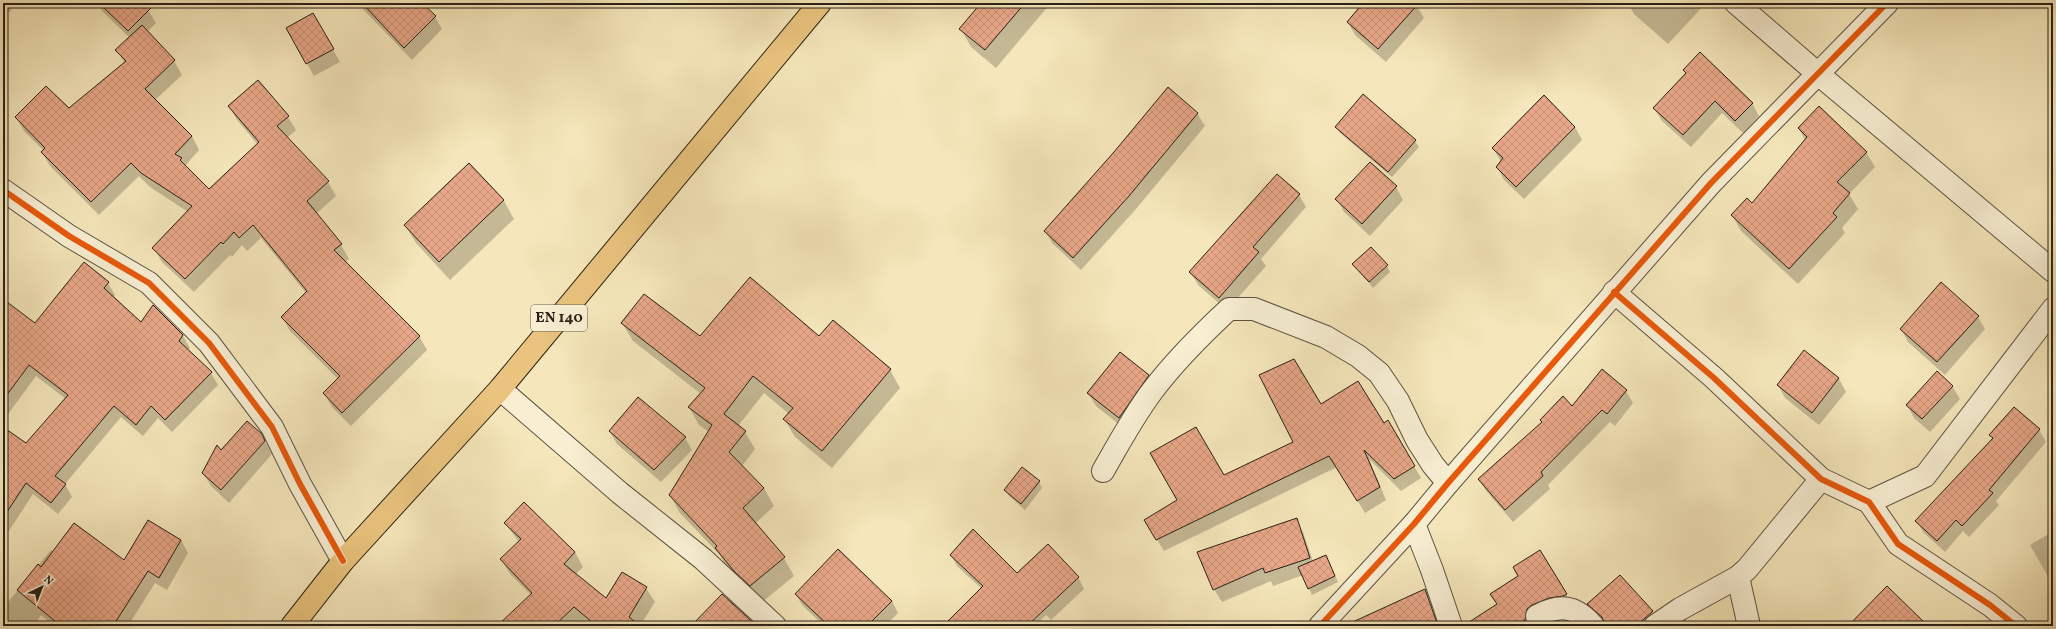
<svg xmlns="http://www.w3.org/2000/svg" width="2056" height="629" font-family="Vollkorn,serif">
	<style>
		.shadow { fill: #0003 }
		.building { fill: url(#building-cross-hatch); stroke: #292017 }
		.lines { fill: none; stroke-linecap: round; stroke-linejoin: round }
		.minor-casing { stroke: #5c5240; stroke-width: 24 }
		.major-casing { stroke: #292017; stroke-width: 24 }
		.minor { stroke: #f8efd3; stroke-width: 22 }
		.major { stroke: #eac47e; stroke-width: 22 }
		.cycleway-casing { stroke: #f8efd3; stroke-width: 8 }
		.cycleway { stroke: #e8590c; stroke-width: 6 }
		.labels { text-anchor: middle; dominant-baseline: central; stroke-width: 3; stroke-linejoin: round; paint-order: stroke }
		.shield { fill: #f8efd3; stroke: #675e4f; stroke-width: 1 }
		.shield-label { font-size: 15px; font-weight: bold; fill: #292017 }
	</style>
	<defs>
		<pattern id="building-cross-hatch" width="8" height="8" patternUnits="userSpaceOnUse"><rect width="8" height="8" fill="#e8a788"/><path d="M0 0l8 8M0 8l8-8" fill="none" stroke="#c78f75"/></pattern>
	</defs>
	<rect width="100%" height="100%" fill="#f5e7bb"/>
	<filter id="stains"><feTurbulence type="fractalNoise" baseFrequency=".005" numOctaves="4"/><feColorMatrix values="0 0 0 0 .2 0 0 0 0 .09 0 0 0 0 .02 0 0 0 .5 -.17"/></filter>
	<radialGradient id="worn" r=".72"><stop offset=".6" stop-color="#630" stop-opacity="0"/><stop offset="1" stop-color="#630" stop-opacity=".3"/></radialGradient>
	<!-- shadow -->
	<g class="shadow">
		<polygon points="3,3 11,3 14,7 3,18"/>
		<polygon points="98,3 141,3 148,10 156,23 147,32 174,61 182,75 155,100 192,136 199,150 185,166 209,190 258,145 237,120 229,106 288,117 296,130 287,138 328,182 336,196 316,214 341,245 349,259 345,262 419,336 427,350 351,426 332,407 324,393 338,379 290,331 282,317 306,293 261,238 247,251 242,245 232,257 230,255 194,292 162,262 154,248 188,212 150,187 139,176 99,215 50,166 42,152 44,151 24,131 16,117 69,110 125,64 117,50 130,38 102,11"/>
		<polygon points="357,3 421,3 435,17 442,29 412,60"/>
		<polygon points="982,3 1051,3 996,68 971,47 961,29"/>
		<polygon points="1364,3 1415,3 1424,18 1386,62 1355,35 1348,22"/>
		<polygon points="1628,3 1706,3 1668,44 1634,14"/>
		<polygon points="313,14 340,62 314,76 287,28"/>
		<polygon points="1684,70 1752,103 1759,116 1743,133 1722,113 1691,147 1662,121 1654,108 1686,74"/>
		<polygon points="1363,96 1415,141 1419,147 1392,177 1340,133 1336,127"/>
		<polygon points="1544,97 1575,127 1582,140 1524,199 1504,180 1497,167 1501,162 1493,148"/>
		<polygon points="1197,113 1205,126 1136,209 1081,270 1053,244 1045,231"/>
		<polygon points="1799,129 1866,152 1875,167 1849,194 1858,209 1842,228 1845,233 1798,284 1741,231 1732,215 1752,204 1805,140"/>
		<polygon points="469,165 504,201 514,219 450,280 416,243 405,225"/>
		<polygon points="1396,187 1403,200 1370,236 1344,212 1337,199"/>
		<polygon points="1299,195 1306,207 1261,259 1266,266 1227,310 1198,285 1190,272"/>
		<polygon points="1354,264 1387,266 1390,272 1373,288"/>
		<polygon points="108,283 115,295 113,298 141,324 153,306 183,336 190,348 188,350 211,373 218,385 172,432 158,418 143,436 121,417 65,484 72,497 58,514 33,494 3,540 3,428 26,445 66,399 36,376 3,421 3,300 35,324"/>
		<polygon points="1978,317 1985,329 1945,375 1908,342 1901,329"/>
		<polygon points="622,323 700,337 819,338 890,370 900,388 832,468 795,437 784,419 789,414 764,393 738,426 745,432 755,449 742,466 764,488 774,506 755,524 784,558 794,576 761,603 726,566 720,555 680,513 670,495 709,432 699,425 689,407 701,394 633,341"/>
		<polygon points="1805,352 1839,379 1846,392 1819,425 1785,398 1778,385"/>
		<polygon points="1148,376 1156,389 1126,430 1096,406 1089,394"/>
		<polygon points="1952,386 1960,399 1930,432 1914,418 1907,405"/>
		<polygon points="1626,391 1633,403 1615,426 1610,422 1548,485 1550,489 1513,522 1487,492 1479,480 1543,423 1573,408"/>
		<polygon points="638,398 685,438 692,450 661,482 617,444 610,432"/>
		<polygon points="1320,405 1383,424 1388,422 1421,478 1401,491 1369,459 1386,500 1365,513 1337,467 1164,551 1153,533 1224,476 1294,442"/>
		<polygon points="2039,430 2046,442 1996,501 1999,505 1969,537 1963,531 1945,552 1923,532 1917,521 1993,439 1990,435"/>
		<polygon points="261,435 272,454 229,503 211,486 203,473 221,451"/>
		<polygon points="1039,482 1042,488 1025,510 1009,496 1005,490"/>
		<polygon points="1296,519 1303,532 1313,561 1329,562 1338,582 1312,595 1303,575 1273,586 1271,581 1222,602 1214,589"/>
		<polygon points="505,523 575,552 583,567 575,575 606,600 646,588 655,602 640,626 589,626 583,621 577,626 498,626 531,595 510,574 501,559 519,542"/>
		<polygon points="2052,532 2053,578 2050,580 2030,545"/>
		<polygon points="181,540 188,553 167,590 155,583 128,626 54,626 41,615 34,626 3,626 3,608 51,550 54,552 125,561"/>
		<polygon points="838,551 892,601 898,613 885,626 824,626 803,606 796,595"/>
		<polygon points="951,555 1017,574 1078,577 1084,589 1051,620 1046,615 1035,626 959,626 982,589 957,566"/>
		<polygon points="1519,577 1566,594 1573,607 1533,622 1533,626 1464,626 1498,605"/>
		<polygon points="1589,604 1652,612 1658,622 1653,626 1606,626 1594,614"/>
		<polygon points="1950,620 1957,626 1945,626"/>
		<polygon points="390,622 394,626 386,626"/>
	</g>
	<!-- building -->
	<g class="building">
		<polygon points="99,3 156,3 128,31"/>
		<polygon points="362,3 422,3 436,16 404,48"/>
		<polygon points="981,3 1025,3 985,50 959,29"/>
		<polygon points="1363,3 1419,3 1378,49 1347,22"/>
		<polygon points="313,13 334,49 306,64 286,28"/>
		<polygon points="142,25 175,60 145,89 192,136 175,154 182,158 180,160 209,189 259,142 228,106 258,80 289,116 277,126 329,181 307,201 342,244 334,250 420,336 342,413 323,393 340,376 281,317 307,291 253,225 239,238 234,232 223,244 221,242 185,279 152,248 192,206 141,173 131,163 91,202 41,152 45,148 15,117 46,86 69,108 126,61 115,50"/>
		<polygon points="1700,52 1753,103 1735,121 1715,101 1683,135 1653,108 1686,73 1683,70"/>
		<polygon points="1168,87 1198,113 1129,196 1073,258 1044,231 1114,152"/>
		<polygon points="1363,94 1416,140 1388,172 1335,127"/>
		<polygon points="1544,95 1575,127 1516,187 1496,167 1503,158 1492,148"/>
		<polygon points="1819,106 1867,152 1837,182 1850,193 1833,213 1837,217 1789,269 1731,215 1747,198 1752,203 1807,137 1798,128"/>
		<polygon points="1370,162 1397,186 1362,224 1335,199"/>
		<polygon points="469,163 504,200 439,262 404,225"/>
		<polygon points="1277,174 1300,194 1253,247 1259,252 1219,298 1189,272"/>
		<polygon points="1371,247 1388,265 1369,282 1352,264"/>
		<polygon points="84,262 109,282 104,288 141,322 153,305 183,335 179,341 212,372 165,420 151,406 136,425 114,406 55,476 66,484 51,503 26,483 3,518 3,427 26,443 68,395 29,365 3,400 3,299 35,323"/>
		<polygon points="750,277 819,336 833,320 891,369 822,451 783,419 793,408 753,376 724,414 746,431 729,452 764,488 743,508 785,557 750,586 734,571 715,548 717,546 669,495 712,425 688,407 705,388 621,323 644,294 700,336"/>
		<polygon points="1941,282 1979,316 1937,362 1900,329"/>
		<polygon points="1804,350 1839,378 1812,413 1777,385"/>
		<polygon points="1120,352 1149,375 1119,418 1087,393"/>
		<polygon points="1294,359 1321,404 1358,381 1384,423 1388,420 1415,466 1394,479 1364,450 1380,487 1357,501 1329,456 1156,540 1144,520 1177,500 1150,453 1196,427 1224,475 1293,442 1259,375"/>
		<polygon points="1602,369 1627,390 1607,414 1602,410 1541,472 1543,476 1505,510 1478,479 1542,422 1540,420 1563,396 1572,406"/>
		<polygon points="1937,371 1953,386 1922,419 1906,405"/>
		<polygon points="638,397 686,437 654,470 609,431"/>
		<polygon points="2014,407 2040,429 1989,490 1993,493 1962,526 1956,520 1937,541 1915,521 1993,438 1989,435"/>
		<polygon points="247,421 262,434 265,441 221,490 202,473 217,445 221,450"/>
		<polygon points="1022,467 1040,481 1021,504 1004,490"/>
		<polygon points="524,502 575,552 564,564 606,598 622,572 647,587 629,617 640,626 589,626 592,622 574,607 554,626 497,626 532,593 500,559 521,539 504,523"/>
		<polygon points="1297,518 1310,558 1265,573 1263,568 1213,590 1197,552"/>
		<polygon points="148,520 181,540 159,578 148,571 113,626 61,626 17,590 38,564 41,567 74,523 124,560"/>
		<polygon points="973,529 1017,573 1048,544 1079,577 1027,626 943,626 983,586 950,555"/>
		<polygon points="838,549 892,601 867,626 829,626 795,594"/>
		<polygon points="1540,550 1567,594 1563,596 1549,598 1532,605 1527,609 1525,620 1515,626 1463,626 1497,604 1490,594 1518,576 1513,567"/>
		<polygon points="1326,555 1335,576 1308,589 1298,567"/>
		<polygon points="1620,575 1653,611 1636,626 1605,626 1602,617 1587,604"/>
		<polygon points="1887,586 1928,626 1848,626"/>
		<polygon points="1425,589 1438,626 1344,626 1416,593"/>
		<polygon points="722,594 757,626 691,626"/>
	</g>
	<g class="lines">
		<!-- minor casing -->
		<g class="minor-casing">
			<g id="minor">
				<polyline points="1736,3 1817,73 2053,271"/>
				<polyline points="3,190 69,236 149,283 209,343 272,427 300,484 343,561"/>
				<polyline points="1614,292 1714,378 1821,479 1869,502 1898,544 1990,605 2016,626"/>
				<polyline points="500,389 620,493 703,559 775,626"/>
				<path d="M1103,471C1119,443 1134,415 1153,390C1175,361 1202,334 1229,309H1254L1326,337L1358,356L1379,373L1398,401L1417,440L1433,465L1448,483"/>
				<polyline points="1869,502 1925,476 2053,309"/>
				<polyline points="1414,524 1432,570 1451,626"/>
				<polyline points="1738,577 1749,626"/>
				<path d="M1537,616C1560,604 1575,605 1593,626"/>
				<polyline points="1320,626 1414,524 1448,483 1711,183 1887,3"/>
				<polyline points="1655,626 1680,609 1738,577 1747,569 1821,479"/>
			</g>
		</g>
		<!-- major casing -->
		<g class="major-casing">
			<polyline id="major" points="292,626 343,561 500,389 820,3"/>
		</g>
		<!-- minor -->
		<use href="#minor" class="minor"/>
		<!-- major -->
		<use href="#major" class="major"/>
		<!-- cycleway casing -->
		<g class="cycleway-casing">
			<g id="cycleway">
				<polyline points="3,190 69,236 149,283 209,343 272,427 300,484 343,561"/>
				<polyline points="1614,292 1714,378 1821,479 1869,502 1898,544 1990,605 2016,626"/>
				<polyline points="1320,626 1414,524 1448,483 1711,183 1887,3"/>
			</g>
		</g>
		<!-- cycleway -->
		<use href="#cycleway" class="cycleway"/>
	</g>
	<g class="labels">
		<!-- shield labels -->
		<rect class="shield" x="531" y="305" width="56" height="26" rx="3"/>
		<g class="shield-label">
			<text x="559" y="318">EN 140</text>
		</g>
	</g>
	<!-- margin -->
	<rect width="2056" height="629" fill="none" stroke="#f5e7bb" stroke-width="16"/>
	<rect x="4" y="4" width="2048" height="621" fill="none" stroke="#292017" stroke-width="2"/>
	<rect x="8" y="8" width="2040" height="613" fill="none" stroke="#292017"/>
	<!-- north arrow -->
	<g transform="translate(42 587) rotate(43)" stroke="#f8efd3" stroke-width="3" paint-order="stroke">
	<path d="M0-3L7 15L0 10L-7 15Z" fill="#292017"/>
	<text y="-6" font-size="11" font-weight="bold" text-anchor="middle" fill="#292017">N</text>
	</g>
	<rect width="100%" height="100%" filter="url(#stains)"/>
	<rect width="100%" height="100%" fill="url(#worn)"/>
</svg>
